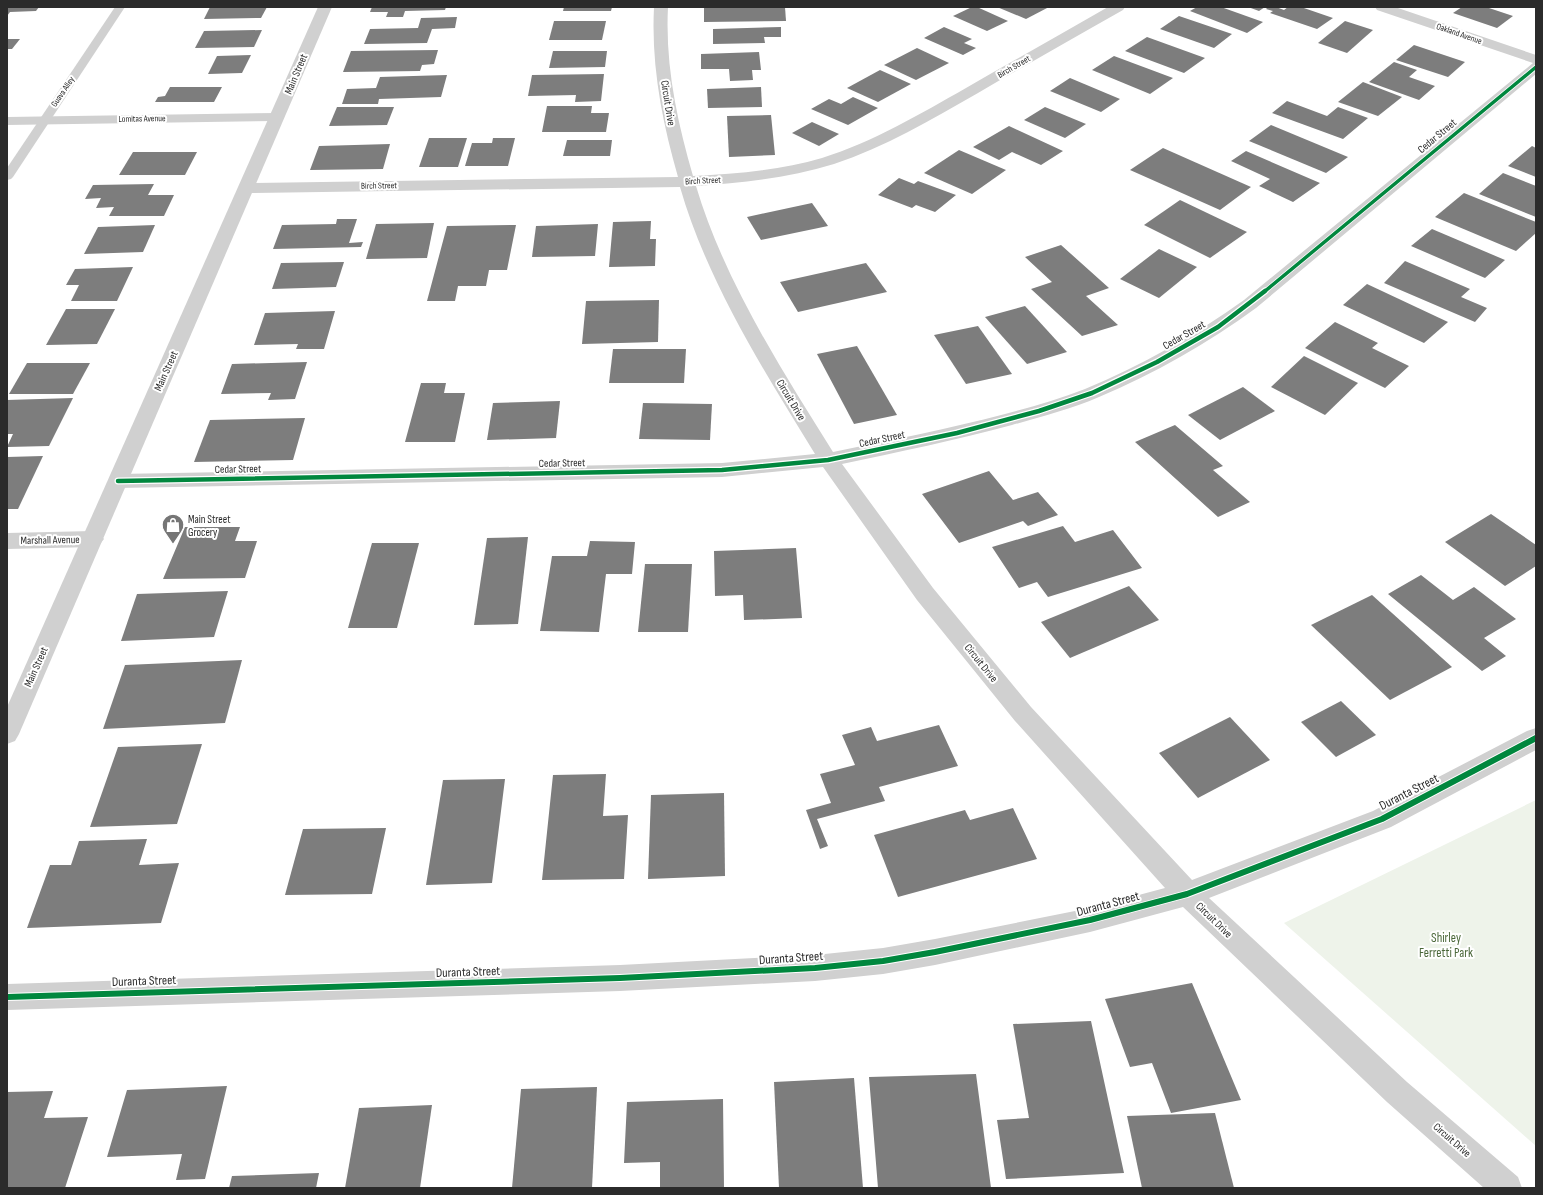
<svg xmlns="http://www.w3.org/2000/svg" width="1543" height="1195" font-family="'Sofia Sans Condensed',sans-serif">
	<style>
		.green { fill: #eef3ea }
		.building { fill: #7d7d7d }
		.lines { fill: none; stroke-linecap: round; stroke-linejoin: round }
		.service { fill: #d0d0d0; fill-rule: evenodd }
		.minor { fill: #d0d0d0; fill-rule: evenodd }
		.tertiary { fill: #d0d0d0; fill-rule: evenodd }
		.cycleway-far2-casing { stroke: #fff; stroke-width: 5 }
		.cycleway-far1-casing { stroke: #fff; stroke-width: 7 }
		.cycleway-casing { stroke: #fff; stroke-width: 8 }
		.cycleway-far2 { stroke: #00873e; stroke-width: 3.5 }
		.cycleway-far1 { stroke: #00873e; stroke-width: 4.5 }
		.cycleway { stroke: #00873e; stroke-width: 6 }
		.labels { text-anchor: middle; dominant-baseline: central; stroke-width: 4; stroke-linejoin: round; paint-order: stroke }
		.far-street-label { font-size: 9px; fill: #2b2b2b; stroke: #fff }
		.street-label { font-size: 11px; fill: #2b2b2b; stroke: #fff }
		.poi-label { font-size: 11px; fill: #2b2b2b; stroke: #fff; text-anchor: start }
		.near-street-label { font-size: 13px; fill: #2b2b2b; stroke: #fff }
		.near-park-label { font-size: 13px; fill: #4a6739; stroke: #fff }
	</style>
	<rect width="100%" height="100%" fill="#fff"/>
	<!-- green -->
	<polygon class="green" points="1536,800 1536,1146 1284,923"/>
	<!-- building -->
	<g class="building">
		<polygon points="7,7 39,7 36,11 10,12 7,16"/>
		<polygon points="210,7 267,7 261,18 204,19"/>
		<polygon points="372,7 446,7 445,10 405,11 403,17 386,17 388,12 370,12"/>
		<polygon points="564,7 612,7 611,11 563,11"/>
		<polygon points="785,7 786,21 704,22 704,8"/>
		<polygon points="972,7 977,7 1008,21 987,31 953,16"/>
		<polygon points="997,7 1049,7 1026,19"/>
		<polygon points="1197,7 1221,7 1263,22 1247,33 1190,11"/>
		<polygon points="1248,7 1265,7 1259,11"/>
		<polygon points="1268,7 1276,7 1284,10 1288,7 1301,7 1333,18 1317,29 1270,13 1273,11 1266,9"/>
		<polygon points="1462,7 1486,7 1513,16 1497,28 1453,13"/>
		<polygon points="1179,16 1232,34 1214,48 1160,29"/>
		<polygon points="457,17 455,28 432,29 427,43 364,44 370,29 418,28 421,18"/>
		<polygon points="554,21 606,21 602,40 549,40"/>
		<polygon points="1345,21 1373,30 1347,53 1318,43"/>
		<polygon points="781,27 781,37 764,37 765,43 713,44 713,29"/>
		<polygon points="944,27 972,39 964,43 976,48 963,55 924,38"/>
		<polygon points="262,30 254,47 195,48 204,31"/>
		<polygon points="1147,37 1205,58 1184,73 1125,51"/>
		<polygon points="7,39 20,39 12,49 7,49"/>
		<polygon points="1414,45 1465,62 1448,77 1396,60"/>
		<polygon points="917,48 949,63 916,80 884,65"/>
		<polygon points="438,50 434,64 422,65 420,71 343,72 351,51"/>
		<polygon points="553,51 607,51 605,67 549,68"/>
		<polygon points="759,52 761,70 752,70 753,80 730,81 729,69 701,69 701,54"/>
		<polygon points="251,55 242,73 208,74 217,56"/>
		<polygon points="1114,56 1173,78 1150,94 1092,70"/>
		<polygon points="1394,62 1417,70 1409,77 1435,86 1419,100 1369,82"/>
		<polygon points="880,70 911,84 878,102 847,88"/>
		<polygon points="604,74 601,101 575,102 576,95 528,96 532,75"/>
		<polygon points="447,75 441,97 379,99 378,104 342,104 347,89 376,88 380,77"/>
		<polygon points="1070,78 1120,99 1101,112 1050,91"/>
		<polygon points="1363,82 1402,97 1378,116 1338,102"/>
		<polygon points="170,87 222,87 214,102 155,102 158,97 165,96"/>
		<polygon points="761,87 762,107 708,108 707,89"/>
		<polygon points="853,97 878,108 848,125 811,109 829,99 841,104"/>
		<polygon points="1287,101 1327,116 1338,107 1368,118 1343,139 1272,113"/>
		<polygon points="547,106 592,106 591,113 609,113 606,132 542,132"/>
		<polygon points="337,107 394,107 387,125 329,126"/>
		<polygon points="1045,107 1086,124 1065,138 1024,120"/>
		<polygon points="771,115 775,155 729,157 727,116"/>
		<polygon points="812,122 839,134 819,146 792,133"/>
		<polygon points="1271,125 1348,157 1326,173 1249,141"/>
		<polygon points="1009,126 1063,151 1041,165 1012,152 999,160 973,147"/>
		<polygon points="429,138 467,138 458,167 419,167"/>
		<polygon points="493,138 515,138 508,166 465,166 472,143 492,143"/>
		<polygon points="567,140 612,140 610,156 563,156"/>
		<polygon points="390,144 383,169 310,170 319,146"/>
		<polygon points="1532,146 1536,148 1536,177 1508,166"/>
		<polygon points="1163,148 1251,187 1220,210 1130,170"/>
		<polygon points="959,150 1006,170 972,194 924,173"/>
		<polygon points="1246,151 1320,183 1293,202 1259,186 1270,179 1231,161"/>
		<polygon points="133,152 197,152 185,175 119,175"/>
		<polygon points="1503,173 1536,186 1536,217 1479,194"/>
		<polygon points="899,178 914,184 918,181 956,195 935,212 916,205 912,208 878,195"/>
		<polygon points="154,184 148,195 174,195 164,216 109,216 114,207 96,208 101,198 85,199 93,185"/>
		<polygon points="1464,193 1536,222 1536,233 1516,251 1435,217"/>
		<polygon points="1180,200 1247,232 1210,258 1144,225"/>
		<polygon points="812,203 828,226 761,240 747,217"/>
		<polygon points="337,219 357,219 349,243 363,242 361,247 273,249 282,225 336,224"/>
		<polygon points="651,221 650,239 656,239 655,266 609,267 613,222"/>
		<polygon points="434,223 427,258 366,259 376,224"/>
		<polygon points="598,224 595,256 532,257 536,226"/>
		<polygon points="155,225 143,252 84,254 98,227"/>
		<polygon points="516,225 507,270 489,270 486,286 458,286 455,301 427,301 447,226"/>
		<polygon points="1432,229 1505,260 1485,278 1411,246"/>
		<polygon points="1061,245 1109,288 1086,296 1118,325 1082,336 1031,289 1052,282 1025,257"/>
		<polygon points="1159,249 1197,267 1159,298 1120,279"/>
		<polygon points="1405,261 1470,289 1461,297 1487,308 1475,322 1384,283"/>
		<polygon points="344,262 336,287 272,289 281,263"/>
		<polygon points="866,263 887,292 798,312 780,282"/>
		<polygon points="133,267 117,301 71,301 79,285 66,285 75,269"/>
		<polygon points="1367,284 1448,322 1424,343 1343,305"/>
		<polygon points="659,300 658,342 582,344 586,301"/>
		<polygon points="1025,306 1067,352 1027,364 985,317"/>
		<polygon points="66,309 115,309 97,344 46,345"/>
		<polygon points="335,311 324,349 296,349 298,344 254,345 265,313"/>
		<polygon points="1335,322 1378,343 1372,348 1409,366 1385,388 1305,348"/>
		<polygon points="978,326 1012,374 966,384 934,335"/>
		<polygon points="857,346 897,415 854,424 817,354"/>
		<polygon points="613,349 686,349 684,383 609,383"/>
		<polygon points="1304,356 1358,383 1325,415 1271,387"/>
		<polygon points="307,362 295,399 268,400 271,393 221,394 232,364"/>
		<polygon points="27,363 90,363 73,394 9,394"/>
		<polygon points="421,383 446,383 444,393 465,393 455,442 405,442"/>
		<polygon points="1243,387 1275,411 1220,440 1188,415"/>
		<polygon points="73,398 49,446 7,447 13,434 7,434 7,400"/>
		<polygon points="560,401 556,438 487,440 493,403"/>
		<polygon points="643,403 712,404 710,440 639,439"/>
		<polygon points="305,418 293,460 194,462 210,420"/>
		<polygon points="1175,425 1223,466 1213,470 1250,502 1218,517 1135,442"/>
		<polygon points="43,456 18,509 7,509 7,457"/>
		<polygon points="989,471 1013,500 1038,492 1058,515 1028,526 1023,521 959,543 922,494"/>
		<polygon points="1491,514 1536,545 1536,566 1505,586 1445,542"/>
		<polygon points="1063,526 1075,542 1113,530 1142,568 1048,597 1037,582 1019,588 992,547"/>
		<polygon points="185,527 240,527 235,541 257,541 245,578 163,579"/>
		<polygon points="528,537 518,624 474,625 487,538"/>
		<polygon points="590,541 635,542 632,574 606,574 599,632 540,631 552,556 587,556"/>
		<polygon points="372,543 419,543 397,628 348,628"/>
		<polygon points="796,548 802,618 744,620 743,595 715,596 714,551"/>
		<polygon points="645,564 692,564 688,632 638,632"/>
		<polygon points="1421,575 1453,600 1474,587 1516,619 1484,638 1506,656 1482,671 1388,594"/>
		<polygon points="1129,586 1159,620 1070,658 1041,622"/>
		<polygon points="228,591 214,637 121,641 137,594"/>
		<polygon points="1372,595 1452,667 1390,700 1311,625"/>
		<polygon points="242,660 225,723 103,729 125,665"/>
		<polygon points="1341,701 1376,735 1336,757 1301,722"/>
		<polygon points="1230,717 1270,760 1198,798 1159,753"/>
		<polygon points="939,725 958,766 879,787 885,801 817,819 828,846 820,849 806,810 831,803 820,774 855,765 842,735 871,727 877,741"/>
		<polygon points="202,744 177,824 90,827 118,747"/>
		<polygon points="606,774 603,816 628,815 624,879 542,880 553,775"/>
		<polygon points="505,779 492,883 426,885 443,780"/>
		<polygon points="724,793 725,876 648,879 651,795"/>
		<polygon points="1013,808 1037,859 898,897 874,835 965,810 970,820"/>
		<polygon points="386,828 372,894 285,895 303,829"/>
		<polygon points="147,839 139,865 179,863 161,923 27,928 50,865 71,865 79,841"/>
		<polygon points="1192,983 1241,1100 1171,1113 1152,1063 1130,1067 1105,999"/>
		<polygon points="1091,1021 1124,1173 1006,1179 997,1120 1029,1118 1013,1024"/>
		<polygon points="976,1074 991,1188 911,1188 911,1187 878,1188 869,1077"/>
		<polygon points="854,1078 863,1188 779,1188 774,1082"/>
		<polygon points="227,1086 205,1179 176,1180 182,1154 107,1157 127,1090"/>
		<polygon points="597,1087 592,1188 512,1188 521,1089"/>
		<polygon points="53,1091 44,1118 88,1117 65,1188 7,1188 7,1092"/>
		<polygon points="723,1099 724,1188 660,1188 660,1162 624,1163 627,1102"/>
		<polygon points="432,1105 420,1188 345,1188 359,1108"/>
		<polygon points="1215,1113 1234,1188 1142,1188 1127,1116"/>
		<polygon points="319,1173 316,1188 229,1188 232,1176"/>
	</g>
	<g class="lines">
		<!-- service -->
		<polygon class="service" points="115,7 125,7 13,177 11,179 7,180 7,168"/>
		<!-- minor -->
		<g class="minor">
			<path d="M654,7H668C665,65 677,121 693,176C736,174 781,170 822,158C873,142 920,114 966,88C1013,61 1061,34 1108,7H1125L1123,10C1074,38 1026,65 978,93C931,120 885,147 834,164C789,178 742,183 696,186C724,280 781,369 833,452C891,440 948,429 1005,414C1032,407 1059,399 1085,389C1141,366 1195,335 1244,300L1533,63L1377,10L1375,7H1395L1536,55V74L1256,308C1208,343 1154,374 1099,397C1071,409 1041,417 1012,425C956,440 899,452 842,464L933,588L1031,707L1192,880L1373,811L1527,731L1536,728V750L1391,827L1209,898L1407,1082L1518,1177L1522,1188H1484L1387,1102L1183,907L1090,932L935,965L883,974L815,981L620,991L7,1010V984L620,965L815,955L883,948L935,939L1090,908L1165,888L1015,721L917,600L823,467L722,477L118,488L111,486L108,481L111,476L118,474L722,463L815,454C764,371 707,281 680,187L247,193L241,191L239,188L241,185L247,183L678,177C662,121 651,65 654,7Z"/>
			<polygon points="277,113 282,114 284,117 282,120 277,121 7,125 7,117"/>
			<polygon points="93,531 100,534 104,539 100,544 93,547 7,549 7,533"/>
		</g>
		<!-- tertiary -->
		<polygon class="tertiary" points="318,7 332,7 19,734 15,741 7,744 7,707"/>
		<!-- cycleway-far2 casing -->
		<g class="cycleway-far2-casing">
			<polyline id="cycleway-far2" points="1264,292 1536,67"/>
		</g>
		<!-- cycleway-far1 casing -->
		<g class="cycleway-far1-casing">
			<polyline id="cycleway-far1" points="118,481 722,470 828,460 957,433 1039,411 1092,393 1157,362 1218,327 1265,291"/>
		</g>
		<!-- cycleway casing -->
		<g class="cycleway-casing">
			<polyline id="cycleway" points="7,997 620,978 815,968 883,961 935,952 1090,920 1187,894 1382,819 1536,738"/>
		</g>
		<!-- cycleway-far2 -->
		<use href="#cycleway-far2" class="cycleway-far2"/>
		<!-- cycleway-far1 -->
		<use href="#cycleway-far1" class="cycleway-far1"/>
		<!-- cycleway -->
		<use href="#cycleway" class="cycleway"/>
	</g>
	<!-- icons -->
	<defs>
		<g id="shop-pin" transform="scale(1.15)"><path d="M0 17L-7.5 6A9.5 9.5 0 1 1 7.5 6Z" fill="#757575" stroke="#fff"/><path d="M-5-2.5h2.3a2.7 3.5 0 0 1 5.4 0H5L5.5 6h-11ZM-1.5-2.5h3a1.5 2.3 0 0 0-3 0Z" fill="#fff"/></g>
	</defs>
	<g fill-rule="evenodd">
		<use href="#shop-pin" x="173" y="525"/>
	</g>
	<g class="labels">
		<!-- far-street labels -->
		<g class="far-street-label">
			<text transform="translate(1459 34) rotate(19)">Oakland Avenue</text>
			<text transform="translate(1014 67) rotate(-30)">Birch Street</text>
			<text transform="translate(63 92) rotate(-56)">Guava Alley</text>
			<text transform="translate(142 119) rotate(-1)">Lomitas Avenue</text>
			<text transform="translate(703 181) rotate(-3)">Birch Street</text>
			<text transform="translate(379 186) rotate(-1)">Birch Street</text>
		</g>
		<!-- street labels -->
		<g class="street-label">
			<text transform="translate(296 74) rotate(-67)">Main Street</text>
			<text transform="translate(668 103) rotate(81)">Circuit Drive</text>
			<text transform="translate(1437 136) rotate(-40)">Cedar Street</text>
			<text transform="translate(1184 335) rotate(-30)">Cedar Street</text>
			<text transform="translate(166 371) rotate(-66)">Main Street</text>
			<text transform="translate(791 400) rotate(59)">Circuit Drive</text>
			<text transform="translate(882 439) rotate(-12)">Cedar Street</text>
			<text transform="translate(562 463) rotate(-1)">Cedar Street</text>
			<text transform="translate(238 469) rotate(-1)">Cedar Street</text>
			<text transform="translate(50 540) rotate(-1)">Marshall Avenue</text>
			<text transform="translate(981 663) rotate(51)">Circuit Drive</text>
			<text transform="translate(36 667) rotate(-66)">Main Street</text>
			<text transform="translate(1214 920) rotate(44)">Circuit Drive</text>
			<text transform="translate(1452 1140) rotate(41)">Circuit Drive</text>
		</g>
		<!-- poi labels -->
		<g class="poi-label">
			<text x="188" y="519">Main Street<tspan x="188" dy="13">Grocery</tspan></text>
		</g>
		<!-- near-street labels -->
		<g class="near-street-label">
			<text transform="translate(1409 792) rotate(-27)">Duranta Street</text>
			<text transform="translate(1108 904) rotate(-15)">Duranta Street</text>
			<text transform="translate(791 958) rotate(-4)">Duranta Street</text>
			<text transform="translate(468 972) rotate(-2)">Duranta Street</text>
			<text transform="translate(144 981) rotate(-2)">Duranta Street</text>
		</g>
		<!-- near-park labels -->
		<g class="near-park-label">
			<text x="1446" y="938">Shirley<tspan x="1446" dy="15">Ferretti Park</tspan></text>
		</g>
	</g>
	<!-- border -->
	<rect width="1543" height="1195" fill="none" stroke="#2b2b2b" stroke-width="16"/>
</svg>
